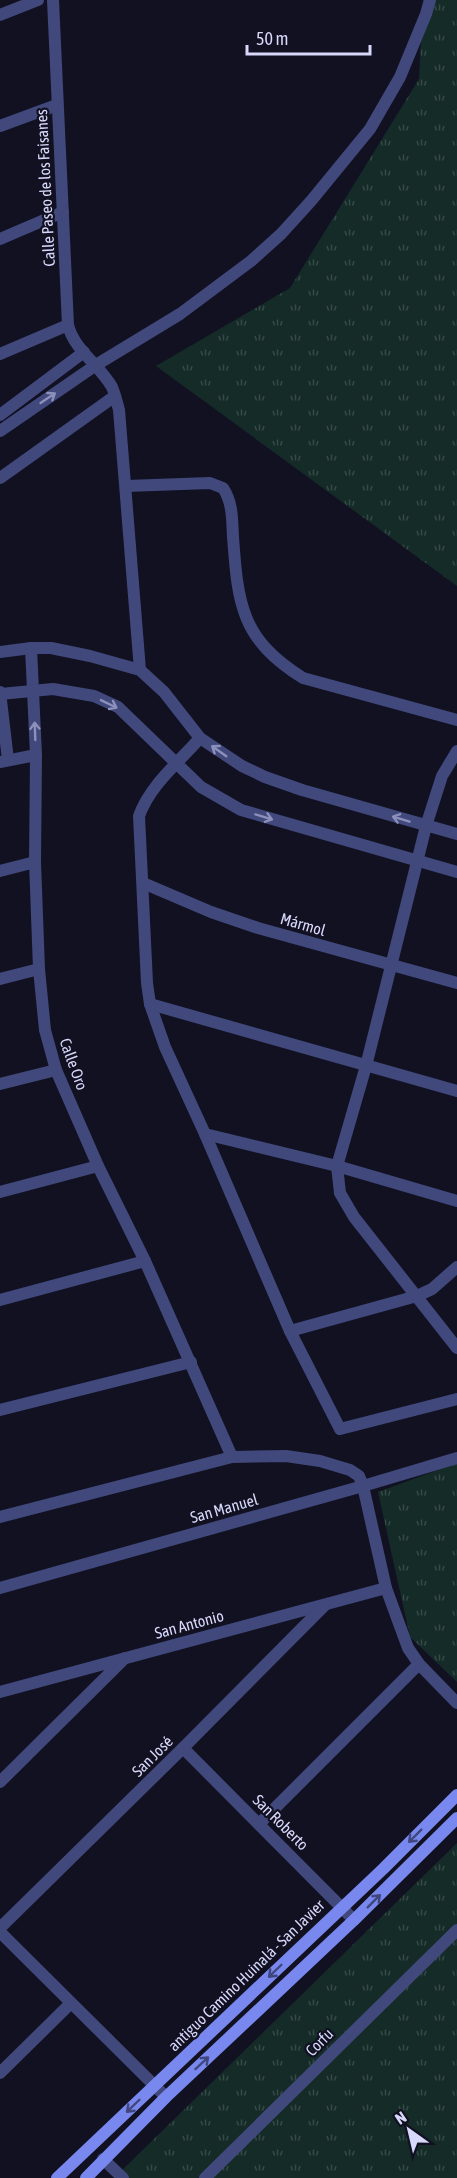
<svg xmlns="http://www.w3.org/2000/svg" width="457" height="2178" font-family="'Asap Condensed',sans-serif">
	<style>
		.grass { fill: url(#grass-tufts) }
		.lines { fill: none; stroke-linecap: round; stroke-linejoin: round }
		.minor { stroke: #41487b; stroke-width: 12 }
		.secondary { stroke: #7988ef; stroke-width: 12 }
		.oneway { stroke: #8c90ba }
		.oneway2 { stroke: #40477e }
		.labels { text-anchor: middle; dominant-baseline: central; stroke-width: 4.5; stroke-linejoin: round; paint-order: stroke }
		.street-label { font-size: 16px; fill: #d7d8fa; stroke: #112 }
	</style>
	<defs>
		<pattern id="grass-tufts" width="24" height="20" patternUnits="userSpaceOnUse" patternTransform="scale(1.5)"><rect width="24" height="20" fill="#142b27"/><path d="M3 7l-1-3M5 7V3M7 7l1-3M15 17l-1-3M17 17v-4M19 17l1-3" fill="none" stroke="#354947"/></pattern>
	</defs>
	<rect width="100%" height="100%" fill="#112"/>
	<!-- grass -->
	<g class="grass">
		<polygon points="423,0 457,0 457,586 156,366 290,288 419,79"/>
		<polygon points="457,1463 457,1682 410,1637 378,1492"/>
		<polygon points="457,1843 457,2178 114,2178"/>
	</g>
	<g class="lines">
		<!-- minor -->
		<g class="minor">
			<path d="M53,0L68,325C74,350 99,364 112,387C115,394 117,402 119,410L140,670"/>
			<polyline points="0,15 38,0"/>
			<polyline points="0,126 57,105"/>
			<polyline points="0,239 63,212"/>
			<polyline points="0,354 68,325"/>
			<polyline points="0,415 84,352"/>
			<polyline points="0,431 96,365 180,314 251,261 281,234 311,201 370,129 400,77 426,14 430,0"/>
			<polyline points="0,478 115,396"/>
			<path d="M126,486L210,483L223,488C233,503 232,520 233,537C238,605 241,639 303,678L457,720"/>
			<polyline points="31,648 36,755 35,862 39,969 45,1030 56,1070 98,1166 145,1261 232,1457"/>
			<polyline points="0,652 31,648 51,648 90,656 140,670 164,692 200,738 242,766 265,777 302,790 457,834"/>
			<polyline points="0,692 8,760"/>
			<polyline points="0,694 53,689 94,696 118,707 201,787 241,810 457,872"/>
			<path d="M200,738C179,762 150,785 139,816L147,983L150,1004L165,1047L205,1134L290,1331L340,1429L457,1399"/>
			<polyline points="457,751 442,776 426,826 366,1066 337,1166 340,1193 354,1217 457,1348"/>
			<polyline points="0,762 36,755"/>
			<polyline points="0,871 35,862"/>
			<polyline points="143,883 211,912 258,928 457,983"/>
			<polyline points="0,979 39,969"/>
			<polyline points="150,1004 457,1091"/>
			<polyline points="0,1084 56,1070"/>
			<polyline points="205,1134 337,1166 457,1201"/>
			<polyline points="0,1192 98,1166"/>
			<polyline points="0,1300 145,1261"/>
			<polyline points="290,1331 417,1296 432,1289 457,1267"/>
			<polyline points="0,1410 191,1362"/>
			<polyline points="0,1517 232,1457 286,1456 320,1461 350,1470 359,1476 363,1486 386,1588 408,1648 419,1664 457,1703"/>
			<polyline points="0,1588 363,1486 457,1458"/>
			<polyline points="0,1692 386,1588"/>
			<polyline points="183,1748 354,1920"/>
			<polyline points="0,1782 125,1658"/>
			<polyline points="260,1823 419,1664"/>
			<polyline points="0,1928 183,1748 325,1605"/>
			<polyline points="0,1932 166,2097"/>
			<polyline points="0,2073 70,2004"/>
			<polyline points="103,2159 123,2178"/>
			<polyline points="205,2178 457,1930"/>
		</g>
		<!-- secondary -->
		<g class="secondary">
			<polyline points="57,2178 383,1869 457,1795"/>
			<polyline points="86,2178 166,2097 354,1920 457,1818"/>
		</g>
	</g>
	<!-- one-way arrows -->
	<defs><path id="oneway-shaft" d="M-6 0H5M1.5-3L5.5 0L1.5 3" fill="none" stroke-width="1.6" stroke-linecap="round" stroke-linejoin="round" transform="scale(1.5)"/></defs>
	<g class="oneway">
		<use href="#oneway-shaft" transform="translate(48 398) rotate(-34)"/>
		<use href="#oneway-shaft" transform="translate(109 704) rotate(26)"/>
		<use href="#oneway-shaft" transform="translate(35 731) rotate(-92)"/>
		<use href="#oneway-shaft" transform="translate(219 751) rotate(-145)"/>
		<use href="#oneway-shaft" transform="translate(264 817) rotate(17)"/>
		<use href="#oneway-shaft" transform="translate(401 819) rotate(-163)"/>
	</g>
	<g class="oneway2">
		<use href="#oneway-shaft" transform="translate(415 1836) rotate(135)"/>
		<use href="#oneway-shaft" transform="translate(374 1901) rotate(-45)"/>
		<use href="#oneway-shaft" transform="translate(275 1971) rotate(136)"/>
		<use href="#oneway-shaft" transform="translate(202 2063) rotate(-43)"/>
		<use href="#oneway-shaft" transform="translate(133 2106) rotate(136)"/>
	</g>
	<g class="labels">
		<!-- street labels -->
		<g class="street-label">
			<text transform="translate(45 188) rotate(-93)">Calle Paseo de los Faisanes</text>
			<text transform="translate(303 924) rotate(16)">Mármol</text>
			<text transform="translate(74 1064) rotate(70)">Calle Oro</text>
			<text transform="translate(224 1508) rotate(-16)">San Manuel</text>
			<text transform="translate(189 1624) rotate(-15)">San Antonio</text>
			<text transform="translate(152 1756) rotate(-45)">San José</text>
			<text transform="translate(281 1822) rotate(45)">San Roberto</text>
			<text transform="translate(246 1975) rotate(-44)">antiguo Camino Huinalá - San Javier</text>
			<text transform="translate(319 2042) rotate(-45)">Corfu</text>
		</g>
	</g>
	<!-- north arrow -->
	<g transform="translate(409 2130) rotate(326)" stroke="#111122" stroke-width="4.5" paint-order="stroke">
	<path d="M0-4.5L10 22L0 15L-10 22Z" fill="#d7d8fa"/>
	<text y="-9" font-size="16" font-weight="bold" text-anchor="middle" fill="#d7d8fa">N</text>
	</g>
	<!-- scale -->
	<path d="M247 45v9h123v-9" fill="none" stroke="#d7d8fa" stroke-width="3"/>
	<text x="256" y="45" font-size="18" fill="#d7d8fa" stroke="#111122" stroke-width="4.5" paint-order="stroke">50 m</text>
</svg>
